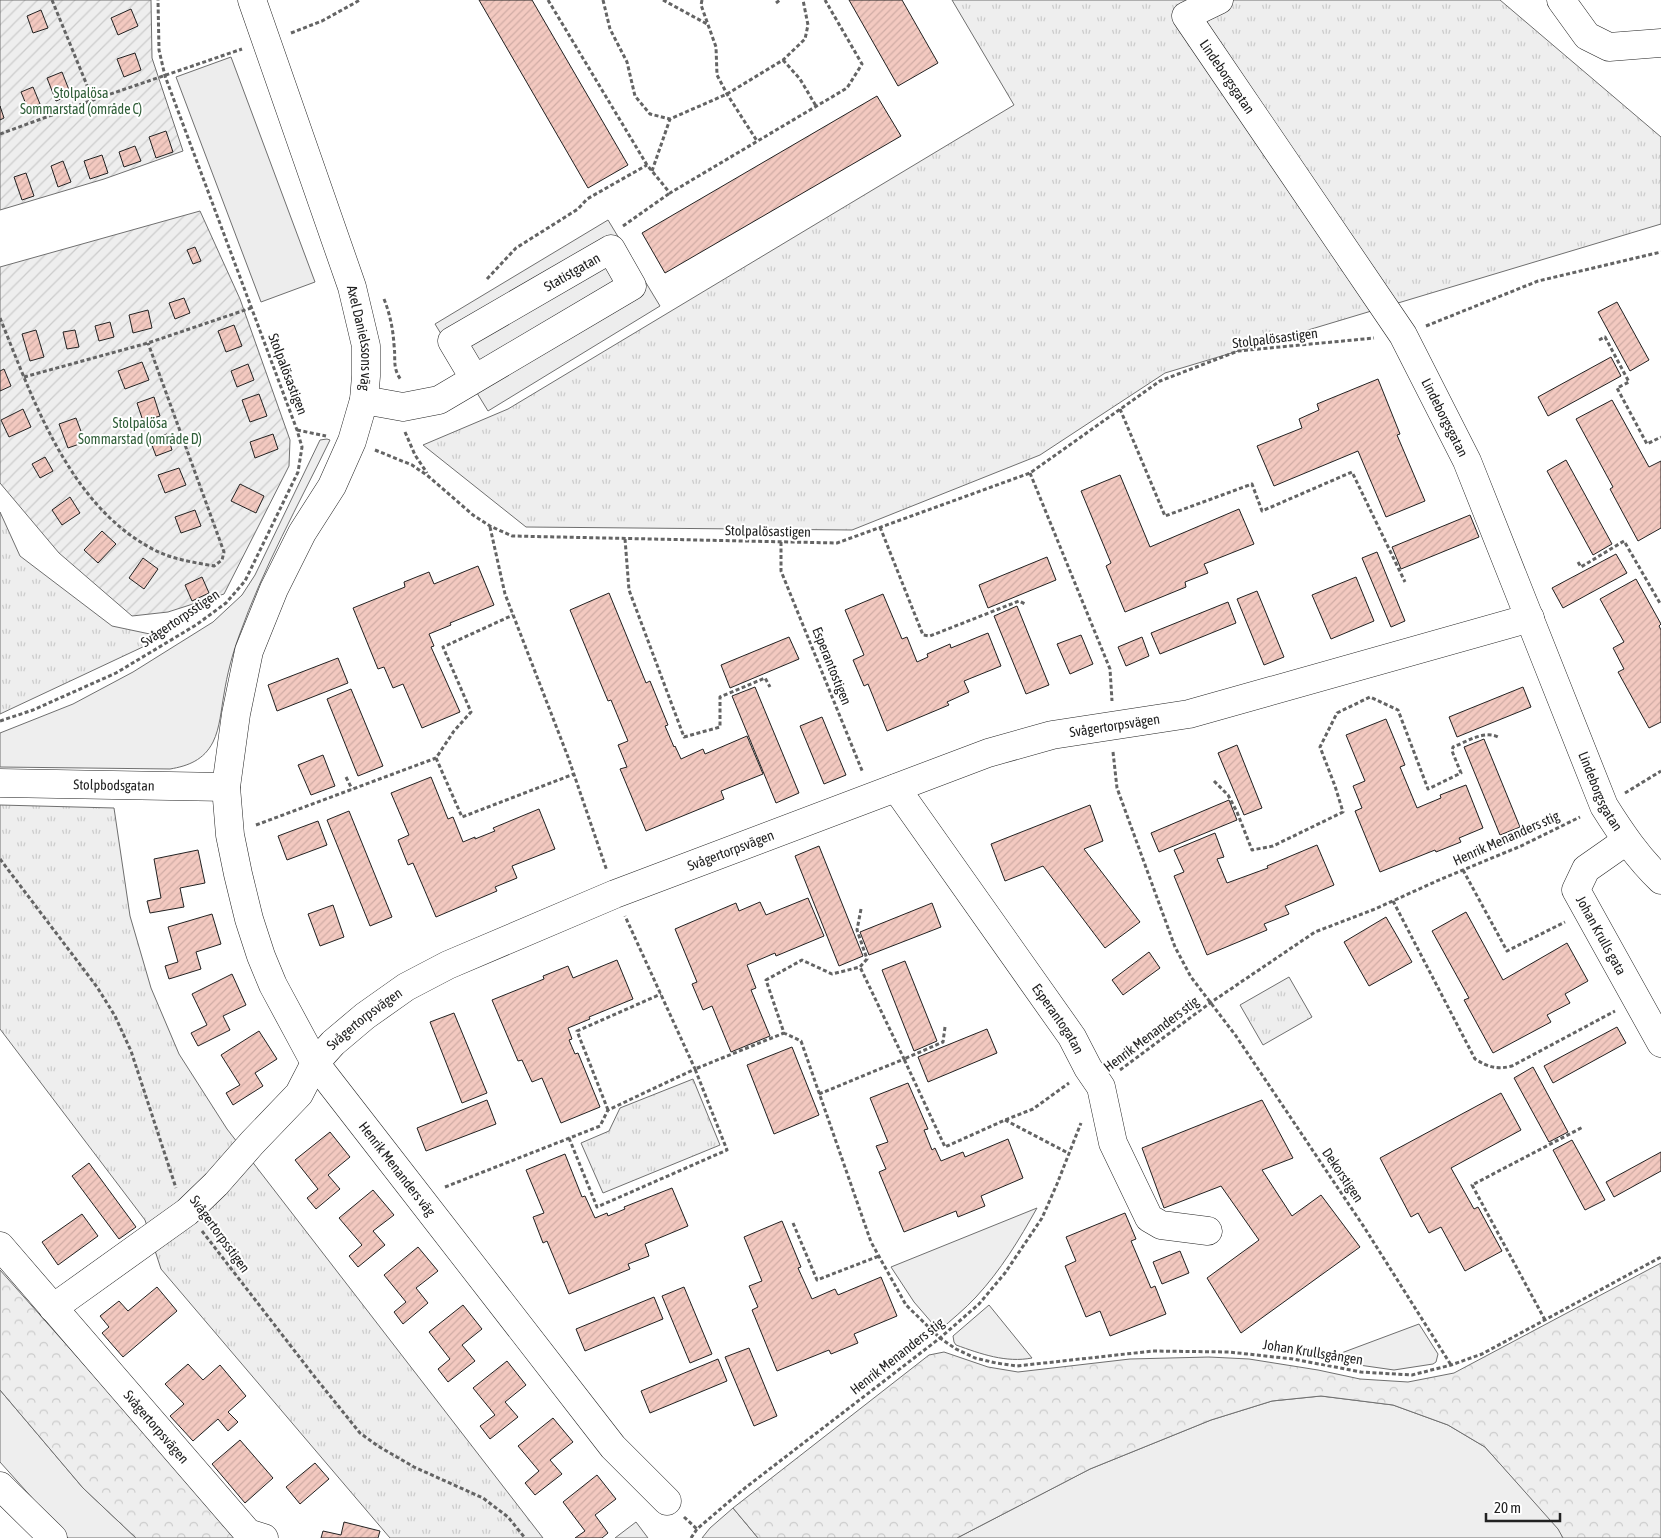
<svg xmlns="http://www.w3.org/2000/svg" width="1661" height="1538" font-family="'Asap Condensed',sans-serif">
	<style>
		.grass { fill: #eee; stroke: #6f6f6f }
		.forest { fill: url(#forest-crowns); stroke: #6f6f6f }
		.park { fill: url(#park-tufts); stroke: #6f6f6f }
		.garden { fill: url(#garden-furrows); stroke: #6f6f6f }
		.parking { fill: #ededed; stroke: #6f6f6f }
		.building { fill: url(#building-hatch); stroke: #222 }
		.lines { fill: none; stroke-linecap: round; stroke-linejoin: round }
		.minor-casing { stroke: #222; stroke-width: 29 }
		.path { stroke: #646464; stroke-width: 3; stroke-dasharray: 4 2.5; stroke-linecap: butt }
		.minor { stroke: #fff; stroke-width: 28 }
		.labels { text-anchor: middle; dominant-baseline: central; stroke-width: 4; stroke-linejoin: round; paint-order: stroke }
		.street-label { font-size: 14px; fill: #222; stroke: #fff }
		.park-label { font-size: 14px; fill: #2f5e38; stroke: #fff }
	</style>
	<defs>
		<pattern id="forest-crowns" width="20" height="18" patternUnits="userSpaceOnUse" patternTransform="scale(1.25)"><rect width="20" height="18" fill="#eee"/><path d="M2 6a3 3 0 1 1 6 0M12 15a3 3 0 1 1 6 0" fill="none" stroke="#ccc"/></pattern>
		<pattern id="park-tufts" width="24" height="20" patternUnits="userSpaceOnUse" patternTransform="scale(1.25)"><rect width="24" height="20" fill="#eee"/><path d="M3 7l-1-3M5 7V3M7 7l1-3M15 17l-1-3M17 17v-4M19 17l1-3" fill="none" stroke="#ccc"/></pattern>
		<pattern id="garden-furrows" width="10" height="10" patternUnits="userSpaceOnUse" patternTransform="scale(1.25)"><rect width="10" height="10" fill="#eee"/><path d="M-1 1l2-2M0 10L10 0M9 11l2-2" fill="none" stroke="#ccc"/></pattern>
		<pattern id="building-hatch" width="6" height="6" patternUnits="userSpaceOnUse" patternTransform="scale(1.25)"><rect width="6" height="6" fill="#f3c9c0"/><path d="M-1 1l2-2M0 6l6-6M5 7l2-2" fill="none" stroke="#d0aca5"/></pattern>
	</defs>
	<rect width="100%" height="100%" fill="#fff"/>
	<!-- grass -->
	<g class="grass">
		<path d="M327,439L330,440C299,504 263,568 239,636C232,655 227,675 224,694C221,710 220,728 213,742C204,760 188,766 170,769L0,767V733L73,704L133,672L213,622L242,595L255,575L320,440Z"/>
		<path d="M1037,1208C1019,1240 1001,1270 976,1297C965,1309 951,1320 939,1331L914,1302L891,1267Z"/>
		<path d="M989,1305L1032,1358C1006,1363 981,1354 956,1345L954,1342L953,1336Z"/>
		<polygon points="1419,1324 1438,1354 1436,1362 1433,1364 1394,1370 1359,1365 1328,1358"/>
		<polygon points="0,1390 83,1488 136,1538 68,1538 0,1462"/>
		<polygon points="1321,1396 1393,1405 1448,1425 1485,1447 1559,1529 1563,1538 957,1538 1090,1469 1211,1420 1272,1401"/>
		<polygon points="733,1508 758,1538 702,1538 710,1528"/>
	</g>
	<!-- forest -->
	<g class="forest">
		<polygon points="1661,1263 1661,1538 1563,1538 1558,1529 1485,1447 1448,1425 1393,1405 1321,1396 1272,1401 1211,1420 1090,1469 957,1538 758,1538 733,1508 929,1355 944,1352 988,1367 1018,1372 1130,1359 1209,1357 1249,1359 1318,1370 1360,1379 1408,1382 1454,1373"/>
		<polygon points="0,1270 238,1538 136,1538 83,1488 0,1390"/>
	</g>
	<!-- park -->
	<g class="park">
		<polygon points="952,0 1500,0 1661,137 1661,224 1165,373 1040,455 852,530 526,527 423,445 508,409 1014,105"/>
		<polygon points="0,512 20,556 112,626 164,637 0,714"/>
		<polygon points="0,805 114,808 130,916 151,988 179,1054 227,1129 543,1538 390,1538 161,1269 145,1220 0,1029"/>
		<polygon points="1289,977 1312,1017 1263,1045 1240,1005"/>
		<polygon points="693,1079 720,1145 603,1193 581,1143 609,1131 620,1108"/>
	</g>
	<!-- garden -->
	<g class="garden">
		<polygon points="0,0 151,0 152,58 183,151 104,179 0,210"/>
		<polygon points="200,211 240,299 290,440 289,466 224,594 168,612 132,616 59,553 0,483 0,267"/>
	</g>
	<!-- parking -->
	<g class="parking">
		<polygon points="231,57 315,282 261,302 176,77"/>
		<polygon points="608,220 660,306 488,411 435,324"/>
		<polygon points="636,1522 648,1538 615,1538"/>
	</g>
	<!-- building -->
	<g class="building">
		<polygon points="479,0 532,0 628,165 588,188"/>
		<polygon points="849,0 902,0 938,63 898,86"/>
		<polygon points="131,9 138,26 118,35 111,18"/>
		<polygon points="41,10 48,28 33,33 27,16"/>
		<polygon points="135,53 141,70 124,77 117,59"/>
		<polygon points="62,72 71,95 56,101 47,78"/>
		<polygon points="33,87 40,104 28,109 21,92"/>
		<polygon points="877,96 901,136 665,273 642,233"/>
		<polygon points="0,106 4,118 0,120"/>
		<polygon points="166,131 173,152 156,158 149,137"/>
		<polygon points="135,146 141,161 124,167 119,152"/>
		<polygon points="102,155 108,173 90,179 84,161"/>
		<polygon points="63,161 71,182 58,187 51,166"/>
		<polygon points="26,173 34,196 22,200 14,177"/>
		<polygon points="195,247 201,261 193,264 187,250"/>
		<polygon points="184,298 190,313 175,319 169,303"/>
		<polygon points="1617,302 1649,360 1630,371 1598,312"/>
		<polygon points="148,310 152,328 133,333 129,315"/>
		<polygon points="110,322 114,337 99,341 95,326"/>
		<polygon points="234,325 242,346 226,352 218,331"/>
		<polygon points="36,330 44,357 30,361 22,334"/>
		<polygon points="75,330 79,347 67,349 63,332"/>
		<polygon points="1611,357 1621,376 1548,416 1538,397"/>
		<polygon points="142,362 149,380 125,389 118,371"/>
		<polygon points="248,364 254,380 237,387 231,371"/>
		<polygon points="4,369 11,386 0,391 0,371"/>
		<polygon points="1378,379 1400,434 1397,435 1425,501 1386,517 1358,451 1274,486 1257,446 1302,428 1299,419 1319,410 1317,404"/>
		<polygon points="259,394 267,416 250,422 242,400"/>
		<polygon points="154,397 160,416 143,421 137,403"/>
		<polygon points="1612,400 1649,467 1661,461 1661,528 1638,541 1610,489 1613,487 1576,419"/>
		<polygon points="23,409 31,427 9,437 1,420"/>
		<polygon points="76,418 85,442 68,448 59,424"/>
		<polygon points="167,434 172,450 156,456 150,440"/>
		<polygon points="273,434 278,449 255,458 250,442"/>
		<polygon points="45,457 53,471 40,478 32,464"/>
		<polygon points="1566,460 1612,544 1593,555 1547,471"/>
		<polygon points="179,468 186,485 165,493 158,475"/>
		<polygon points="1120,475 1150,547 1239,509 1254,544 1204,564 1208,573 1185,582 1186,587 1125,612 1106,566 1111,563 1081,491"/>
		<polygon points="240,484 264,496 256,513 231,501"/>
		<polygon points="70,497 80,513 62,525 52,510"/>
		<polygon points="195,510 201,526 181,533 175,517"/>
		<polygon points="1470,515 1479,537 1401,569 1392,547"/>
		<polygon points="102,531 116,544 98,563 84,550"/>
		<polygon points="1377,552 1405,621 1391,627 1362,558"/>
		<polygon points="1616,554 1627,573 1563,608 1552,588"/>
		<polygon points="1047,557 1056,580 988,608 979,585"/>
		<polygon points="143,558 158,569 144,589 129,578"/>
		<polygon points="478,566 494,605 450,623 451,625 429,634 434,646 431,647 460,712 422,728 403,684 393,688 384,667 378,669 353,608 405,587 404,582 429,572 434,584"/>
		<polygon points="202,577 209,593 192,601 185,585"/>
		<polygon points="1356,577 1374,621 1331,639 1312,595"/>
		<polygon points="1636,579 1661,624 1659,626 1661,630 1661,722 1649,728 1618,672 1624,669 1613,648 1624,642 1600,599"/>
		<polygon points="1257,591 1284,657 1264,665 1237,599"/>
		<polygon points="609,593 646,683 650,681 668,725 665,726 674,747 675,746 681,759 703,749 705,754 747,736 763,774 721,791 724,799 646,831 620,769 627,767 618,745 628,741 611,700 608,701 570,610"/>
		<polygon points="883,594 902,639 907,637 917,662 928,657 927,654 950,644 951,648 988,633 1001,666 964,681 969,692 947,702 949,705 887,731 868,684 864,686 853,660 864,655 845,610"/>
		<polygon points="1228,602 1236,623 1160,654 1151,633"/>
		<polygon points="1017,606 1049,685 1026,694 994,616"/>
		<polygon points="1081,635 1093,664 1070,674 1057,644"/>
		<polygon points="789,637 799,659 730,688 721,665"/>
		<polygon points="1142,637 1149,656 1126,666 1118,647"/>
		<polygon points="338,658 348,683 277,711 268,685"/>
		<polygon points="755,687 799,793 776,803 732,696"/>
		<polygon points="1523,687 1531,707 1457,737 1449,717"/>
		<polygon points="351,689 383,766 358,776 327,699"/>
		<polygon points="822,717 846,775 824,784 800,726"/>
		<polygon points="1386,719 1405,765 1400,767 1417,808 1441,798 1440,795 1466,785 1483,828 1459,838 1461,842 1436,852 1435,850 1380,872 1355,811 1362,808 1353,786 1365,781 1346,735"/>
		<polygon points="1484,739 1520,827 1500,835 1464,747"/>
		<polygon points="1237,745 1262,808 1244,815 1218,753"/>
		<polygon points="323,755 335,786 311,795 298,765"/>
		<polygon points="431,777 448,819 453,817 463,842 475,837 475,839 495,831 493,828 539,809 555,849 512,866 517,878 495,887 497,891 436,917 413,863 408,865 398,840 409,835 391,793"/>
		<polygon points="1229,800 1237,820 1159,852 1151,833"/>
		<polygon points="1090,805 1103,841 1084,849 1140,922 1105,948 1043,866 1005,881 991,844"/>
		<polygon points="349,811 392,917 370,926 327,820"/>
		<polygon points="318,821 327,845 287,860 278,836"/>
		<polygon points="1215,833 1224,857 1217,859 1227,883 1268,868 1267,866 1317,845 1334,885 1285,906 1289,914 1264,924 1267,930 1207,955 1174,876 1184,872 1174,850"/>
		<polygon points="819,846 863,956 839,966 795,856"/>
		<polygon points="198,850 205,883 180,888 184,907 150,913 147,901 161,898 154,859"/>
		<polygon points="808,898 824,936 776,956 775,953 747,965 756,988 751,990 770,1036 731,1052 712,1006 703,1010 692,984 697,982 675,929 736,903 739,911 760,902 766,915"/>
		<polygon points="932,903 941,927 869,955 860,932"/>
		<polygon points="333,905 344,937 320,946 308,914"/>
		<polygon points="1466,912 1503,980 1567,943 1588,981 1565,994 1570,1003 1547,1015 1551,1022 1493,1053 1464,1000 1469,998 1432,931"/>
		<polygon points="212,914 221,944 196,952 201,969 169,979 165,966 178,962 168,927"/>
		<polygon points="1386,917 1412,962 1369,986 1344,942"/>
		<polygon points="1149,952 1160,968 1123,995 1112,980"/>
		<polygon points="617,960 633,999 589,1017 590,1019 568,1028 572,1039 569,1040 575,1054 578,1053 600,1107 561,1123 542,1078 532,1082 522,1060 518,1061 492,1000 544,979 543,976 568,966 573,978"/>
		<polygon points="905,961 937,1041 914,1051 882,970"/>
		<polygon points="232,974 246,1005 223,1016 230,1030 198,1046 191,1033 207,1025 192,994"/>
		<polygon points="454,1013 487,1093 462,1103 430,1022"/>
		<polygon points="1617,1027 1626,1043 1553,1083 1544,1066"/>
		<polygon points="987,1029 997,1053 928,1082 918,1057"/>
		<polygon points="259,1031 277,1059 255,1073 263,1086 233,1105 226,1093 240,1085 221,1055"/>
		<polygon points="792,1047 819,1115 774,1134 747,1065"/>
		<polygon points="1533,1067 1568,1132 1549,1142 1514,1078"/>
		<polygon points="908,1083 928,1129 924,1130 932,1150 935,1148 941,1161 963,1152 965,1157 1008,1139 1023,1178 981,1196 985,1206 958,1217 956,1211 904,1232 879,1172 886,1169 876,1146 888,1142 870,1098"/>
		<polygon points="1501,1093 1521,1130 1451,1168 1474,1209 1478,1207 1502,1251 1465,1271 1441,1227 1429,1233 1418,1213 1411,1217 1380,1158"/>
		<polygon points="487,1100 496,1124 426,1151 417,1128"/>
		<polygon points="1262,1100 1293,1158 1262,1170 1292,1216 1321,1195 1360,1247 1241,1333 1207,1278 1259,1240 1221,1186 1164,1208 1142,1148"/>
		<polygon points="330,1132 350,1157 328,1175 340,1189 316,1209 307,1198 318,1189 295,1160"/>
		<polygon points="1572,1140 1605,1200 1585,1210 1553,1150"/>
		<polygon points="1661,1152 1661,1171 1614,1197 1606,1182"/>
		<polygon points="565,1154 582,1197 585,1196 595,1218 607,1213 608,1216 625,1209 624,1207 672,1188 688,1226 645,1244 649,1256 628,1264 630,1269 569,1294 547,1241 543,1243 533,1217 544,1213 526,1170"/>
		<polygon points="89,1163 136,1227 119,1239 72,1176"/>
		<polygon points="373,1190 394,1215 373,1231 385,1245 358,1267 349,1256 362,1245 339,1218"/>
		<polygon points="1125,1213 1136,1239 1131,1241 1151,1288 1155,1286 1166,1314 1110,1336 1100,1311 1086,1317 1065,1266 1076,1261 1066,1237"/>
		<polygon points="82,1214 98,1236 58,1265 42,1242"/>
		<polygon points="782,1221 801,1267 798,1268 812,1299 835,1289 838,1295 881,1277 897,1316 854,1334 858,1343 831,1354 829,1350 777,1371 752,1310 758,1307 749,1286 762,1281 744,1237"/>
		<polygon points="418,1247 438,1271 416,1288 428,1303 403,1324 394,1312 406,1302 384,1275"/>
		<polygon points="1180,1251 1189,1273 1162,1284 1153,1262"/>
		<polygon points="157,1287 177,1311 123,1357 102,1333 109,1327 100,1316 119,1301 128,1311"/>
		<polygon points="684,1287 712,1354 690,1363 662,1296"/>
		<polygon points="654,1297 663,1319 585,1351 576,1329"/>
		<polygon points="463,1305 482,1329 462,1345 475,1361 448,1382 438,1369 450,1359 429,1332"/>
		<polygon points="749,1348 777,1416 754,1426 725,1357"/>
		<polygon points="718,1359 727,1381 650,1413 641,1391"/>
		<polygon points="507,1361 526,1385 505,1402 518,1417 490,1439 480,1426 495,1415 473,1388"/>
		<polygon points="188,1364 203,1380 220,1365 246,1396 228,1412 238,1422 228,1431 218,1419 193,1441 170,1416 184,1404 165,1384"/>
		<polygon points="553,1418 573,1442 550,1460 562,1474 535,1495 525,1483 539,1471 518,1446"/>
		<polygon points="240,1440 273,1478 245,1503 212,1464"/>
		<polygon points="315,1463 329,1479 300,1504 286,1487"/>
		<polygon points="597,1475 616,1499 595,1515 608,1533 602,1538 575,1538 585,1531 563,1502"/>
		<polygon points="344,1522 380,1531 378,1538 321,1538 323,1531 341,1535"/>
	</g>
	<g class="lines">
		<!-- minor casing -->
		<g class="minor-casing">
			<g id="minor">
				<path id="s1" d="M252,0L352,287L366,346V376L364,400L352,441L332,486L302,533L274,589L249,651L236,714L226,787L230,835L238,874L249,919L261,956L273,985L315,1063L613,1447L667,1501"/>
				<path id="s2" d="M1219,0L1186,16L1403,335L1467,461L1604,806C1621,833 1638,858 1661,880"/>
				<polyline points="1561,0 1587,36 1609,47 1661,43"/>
				<polyline points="364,400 403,407 439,400 632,286 611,249 452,341 474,378"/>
				<path id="s3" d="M0,783L226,787"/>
				<path id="s4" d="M896,788L1072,1037L1088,1068L1101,1087L1113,1143L1149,1218L1161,1225L1208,1231"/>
				<path id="s5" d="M1626,841L1586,869L1576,890L1661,1043"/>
				<path id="s6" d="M0,1246L248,1533L264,1538"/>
				<path id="s7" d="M53,1308L187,1212L216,1184L252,1143L299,1094L315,1063L333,1043L365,1016L406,987L448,965L615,894L988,753L1052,735L1189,714L1530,618"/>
				<polyline points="0,1486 53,1538"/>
			</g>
		</g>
		<!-- path -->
		<g class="path">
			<polyline points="52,0 93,100"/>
			<polyline points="548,0 647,165 670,193 847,88 862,64 825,0"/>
			<polyline points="603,0 610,29 627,62 635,96 650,114 670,119 727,94 783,60 805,39 808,25 803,0"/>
			<polyline points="663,0 707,24"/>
			<polyline points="702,0 701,5 716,47 717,75 727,94 757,141"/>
			<polyline points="776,3 780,0"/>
			<polyline points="291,33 322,21 360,0"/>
			<polyline points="783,60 800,79 816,106"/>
			<polyline points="0,134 93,100 242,49"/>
			<polyline points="652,171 670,119"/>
			<polyline points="623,226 670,193"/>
			<polyline points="487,279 516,248 578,209 587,199 647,165"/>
			<path d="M384,299C390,314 393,329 394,345C396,360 392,367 401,380"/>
			<path d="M0,318C33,399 68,502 149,547C169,559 192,562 214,566L222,560L224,552L148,343"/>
			<polyline points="1426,326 1538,281 1661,252"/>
			<polyline points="1599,340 1605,337 1629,382 1617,388 1647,444 1661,437"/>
			<polyline points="24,377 148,343 251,308"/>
			<polyline points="1120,409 1165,516 1252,484 1262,511 1352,472 1405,582"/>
			<polyline points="297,430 326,436"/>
			<polyline points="405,432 415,455 427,473"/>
			<polyline points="375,450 412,465 428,476 473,515 490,526 512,536 837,543 1030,473 1160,381 1238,351 1374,338"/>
			<polyline points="1030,473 1110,669 1112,701"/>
			<polyline points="490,527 505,594 568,757 607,871"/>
			<polyline points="880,527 923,635 930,636 1019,601 1025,604"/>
			<polyline points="625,539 629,590 684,737 720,727 720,697 765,678 770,687"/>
			<polyline points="781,542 781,571 863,773"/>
			<polyline points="1578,562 1581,567 1624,541 1661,605"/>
			<polyline points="0,721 33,710 116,673 196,625 226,603 245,581 298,472 302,447 297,430 165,76 159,50 158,0"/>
			<polyline points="1113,752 1117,788 1175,947 1191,977 1236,1036 1364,1227 1451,1365"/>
			<polyline points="436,758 462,817 574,774"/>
			<polyline points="346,777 352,789"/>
			<path d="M1214,781L1228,795L1237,812L1252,850L1273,846L1343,812L1335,786L1320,747L1337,713L1370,697L1398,710L1428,789L1461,773L1452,751L1453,747C1466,742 1484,730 1498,737"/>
			<polyline points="1625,793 1661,771"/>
			<polyline points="256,825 436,758 454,731 471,712 443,647 513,615"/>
			<polyline points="0,859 97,987 115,1016 131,1051 176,1188"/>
			<polyline points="1463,870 1507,951 1565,922"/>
			<path d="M1393,901L1475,1059C1488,1067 1497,1070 1512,1066L1615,1011"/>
			<polyline points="861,909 857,930 867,959 860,967 832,974 802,960 766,980 784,1033 801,1041 871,1242 906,1305 940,1338 956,1349 975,1358 996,1363 1017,1366 1153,1351 1229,1352 1293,1359 1361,1372 1412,1375 1451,1365 1482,1354 1661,1257"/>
			<polyline points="945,1027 943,1042 904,1059 945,1147 1005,1120 1033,1109 1069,1083"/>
			<polyline points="1120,1070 1210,1003 1315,932 1375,909 1439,880 1521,846 1580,817"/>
			<polyline points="819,1094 904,1059 860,967"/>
			<polyline points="608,1110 577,1031 661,994"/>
			<polyline points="1005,1120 1068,1153"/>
			<polyline points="569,1138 597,1207 727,1150 695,1069 784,1033"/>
			<polyline points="445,1187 600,1126 608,1110 695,1069 625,916"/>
			<polyline points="793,1223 817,1280 879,1256"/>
			<polyline points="202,1231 314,1376 360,1433 378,1446 414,1467 483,1498 508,1517 525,1538"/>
			<polyline points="1545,1320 1472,1185 1583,1127"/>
			<polyline points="684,1517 697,1529"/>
			<polyline points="691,1538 697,1529 745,1488 940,1338 979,1304 1005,1273 1042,1218 1057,1184 1081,1123"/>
		</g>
		<!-- minor -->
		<use href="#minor" class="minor"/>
	</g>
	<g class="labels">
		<!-- street labels -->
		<g class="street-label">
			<text stroke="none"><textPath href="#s2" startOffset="110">Lindeborgsgatan</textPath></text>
			<text transform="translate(572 272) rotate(-30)">Statistgatan</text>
			<text transform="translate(1275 338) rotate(-7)">Stolpalösastigen</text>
			<text stroke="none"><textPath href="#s1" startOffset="356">Axel Danielssons väg</textPath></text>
			<text transform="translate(288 374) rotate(69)">Stolpalösastigen</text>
			<text stroke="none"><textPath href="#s2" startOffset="515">Lindeborgsgatan</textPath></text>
			<text transform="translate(768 531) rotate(1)">Stolpalösastigen</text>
			<text transform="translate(180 618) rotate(-34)">Svågertorpsstigen</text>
			<text transform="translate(832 666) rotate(68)">Esperantostigen</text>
			<text stroke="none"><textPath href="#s7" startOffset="1239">Svågertorpsvägen</textPath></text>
			<text stroke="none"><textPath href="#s3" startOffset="114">Stolpbodsgatan</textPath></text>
			<text stroke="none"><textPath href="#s2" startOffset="920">Lindeborgsgatan</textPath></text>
			<text transform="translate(1506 838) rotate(-24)">Henrik Menanders stig</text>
			<text stroke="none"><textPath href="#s7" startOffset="834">Svågertorpsvägen</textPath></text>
			<text stroke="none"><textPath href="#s5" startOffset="124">Johan Krulls gata</textPath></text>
			<text stroke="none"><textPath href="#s7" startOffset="429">Svågertorpsvägen</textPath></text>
			<text stroke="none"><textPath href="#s4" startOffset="282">Esperantogatan</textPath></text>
			<text transform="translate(1151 1034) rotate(-37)">Henrik Menanders stig</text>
			<text stroke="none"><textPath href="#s1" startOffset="1261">Henrik Menanders väg</textPath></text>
			<text transform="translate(1343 1175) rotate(56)">Dekorstigen</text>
			<text transform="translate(220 1234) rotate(54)">Svågertorpsstigen</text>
			<text transform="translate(1313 1352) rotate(9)">Johan Krullsgången</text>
			<text transform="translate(897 1356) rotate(-38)">Henrik Menanders stig</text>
			<text stroke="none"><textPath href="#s6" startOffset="239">Svågertorpsvägen</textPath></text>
		</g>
		<!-- park labels -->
		<g class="park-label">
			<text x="81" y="93">Stolpalösa<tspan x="81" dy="16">Sommarstad (område C)</tspan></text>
			<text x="140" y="423">Stolpalösa<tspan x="140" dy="16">Sommarstad (område D)</tspan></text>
		</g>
	</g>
	<!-- scale -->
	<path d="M1486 1513v8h74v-8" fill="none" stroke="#222222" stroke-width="2.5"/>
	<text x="1494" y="1513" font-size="15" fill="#222222" stroke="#ffffff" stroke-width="4" paint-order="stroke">20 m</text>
</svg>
